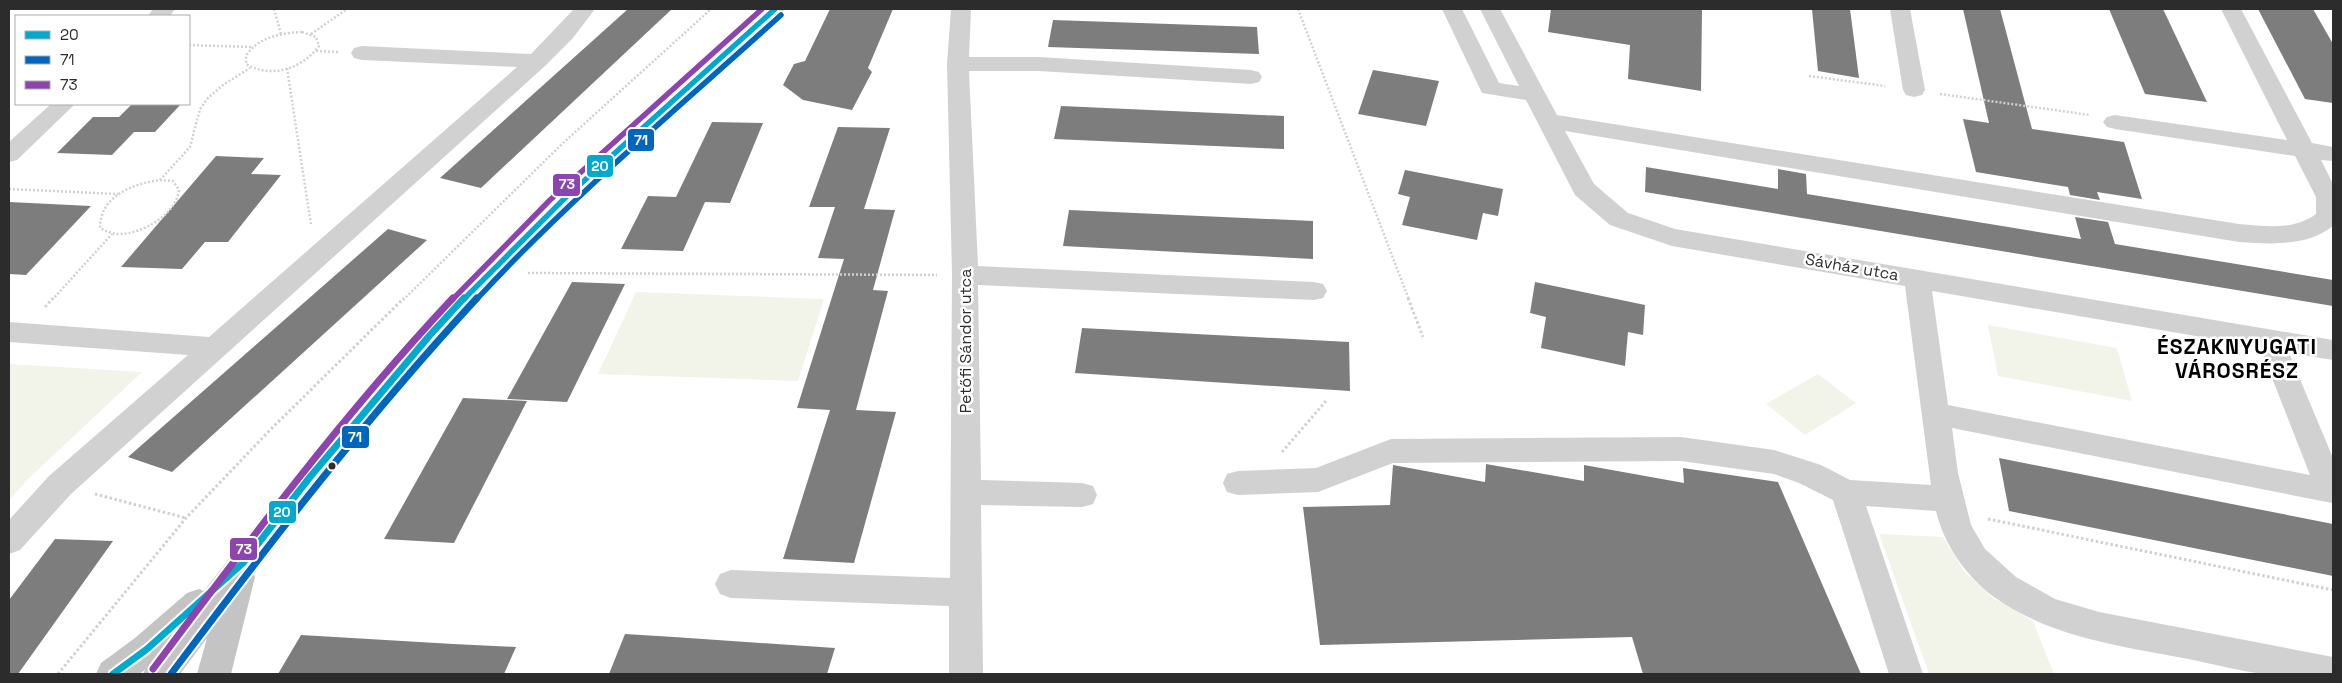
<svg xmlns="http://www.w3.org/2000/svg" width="2342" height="683" font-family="'Space Grotesk',sans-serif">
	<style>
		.green { fill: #f2f4ea }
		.building { fill: #7d7d7d }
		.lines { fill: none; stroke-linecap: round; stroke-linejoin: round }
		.path-far1 { stroke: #d1d1d1; stroke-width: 2.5; stroke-dasharray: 2 2; stroke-linecap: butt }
		.path { stroke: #d1d1d1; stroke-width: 3; stroke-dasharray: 2.5 2.5; stroke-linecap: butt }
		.minor { fill: #d1d1d1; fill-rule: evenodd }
		.major { fill: #c4c4c4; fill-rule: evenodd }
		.bus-1-far1-casing { stroke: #fff; stroke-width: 9 }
		.bus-1-casing { stroke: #fff; stroke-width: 11 }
		.bus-2-far1-casing { stroke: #fff; stroke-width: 9 }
		.bus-2-casing { stroke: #fff; stroke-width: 11 }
		.bus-3-far1-casing { stroke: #fff; stroke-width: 9 }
		.bus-3-casing { stroke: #fff; stroke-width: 11 }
		.bus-1-far1 { stroke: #00a9ce; stroke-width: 5.5 }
		.bus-1 { stroke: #00a9ce; stroke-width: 7 }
		.bus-2-far1 { stroke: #0065bd; stroke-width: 5.5 }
		.bus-2 { stroke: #0065bd; stroke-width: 7 }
		.bus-3-far1 { stroke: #8e44ad; stroke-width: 5.5 }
		.bus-3 { stroke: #8e44ad; stroke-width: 7 }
		.bus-dot { fill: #2c2c2c; stroke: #fff; stroke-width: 2 }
		.labels { text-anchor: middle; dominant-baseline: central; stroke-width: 5; stroke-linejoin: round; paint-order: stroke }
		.street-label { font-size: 16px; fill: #2c2c2c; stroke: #fff }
		.district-label { font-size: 21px; font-weight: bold; letter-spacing: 1px; fill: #000; stroke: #fff }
		.line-badge { stroke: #fff; stroke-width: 2 }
		.badge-label { font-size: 14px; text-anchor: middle; font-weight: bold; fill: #fff }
	</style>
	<rect width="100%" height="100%" fill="#fff"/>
	<!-- green -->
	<g class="green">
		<polygon points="636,292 824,299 798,381 598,374"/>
		<polygon points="1988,325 2117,348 2132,401 1998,376"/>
		<polygon points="9,364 142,372 27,480 9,500"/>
		<polygon points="1818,374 1856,403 1805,435 1766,404"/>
		<polygon points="1879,534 1943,537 1964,571 1993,598 2033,621 2054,674 1929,674"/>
	</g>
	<!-- building -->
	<g class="building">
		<polygon points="628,9 672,9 481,188 440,178"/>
		<polygon points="830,9 893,9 868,68 872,72 852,110 803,100 783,85 794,64 805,61"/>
		<polygon points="1551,9 1702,9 1701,91 1628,79 1630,45 1548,32"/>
		<polygon points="1812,9 1850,9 1859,78 1818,71"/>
		<polygon points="1963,9 2000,9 2032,129 2124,142 2142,199 2097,192 2100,200 2070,195 2068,187 1976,172 1963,119 1989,123"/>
		<polygon points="2109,9 2163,9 2207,102 2145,94"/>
		<polygon points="2258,9 2313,9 2333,44 2333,103 2305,99"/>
		<polygon points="1053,20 1257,27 1259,54 1048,47"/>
		<polygon points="1373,70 1439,81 1426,126 1358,114"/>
		<polygon points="132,104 181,104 155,132 134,132 112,155 57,153 93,117 119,117"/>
		<polygon points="1061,106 1284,116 1284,149 1054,139"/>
		<polygon points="712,122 763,123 730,203 705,202 683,251 621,249 648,196 676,197"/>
		<polygon points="838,127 890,128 864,209 895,210 873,290 888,291 856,410 896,412 854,563 783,559 830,410 797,408 844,259 818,258 835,207 809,207"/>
		<polygon points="216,156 264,158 251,174 281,175 228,242 205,242 182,269 121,267"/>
		<polygon points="1646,167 1778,189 1778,169 1806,174 1807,194 2081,239 2075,217 2108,222 2115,244 2333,280 2333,306 1645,192"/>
		<polygon points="1405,170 1503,189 1498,216 1483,213 1477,240 1402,225 1410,197 1398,194"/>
		<polygon points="9,202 91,206 26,275 9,274"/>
		<polygon points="1069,210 1313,221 1313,259 1063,246"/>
		<polygon points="388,229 427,240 172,472 128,457"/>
		<polygon points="572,282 625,284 567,402 507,399"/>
		<polygon points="1535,282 1645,305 1643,335 1628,332 1625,366 1541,348 1546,317 1530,313"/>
		<polygon points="1082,328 1349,342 1350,391 1075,373"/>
		<polygon points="463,398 527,401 454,543 384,539"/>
		<polygon points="1999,458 2333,524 2333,576 2009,511"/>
		<polygon points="1486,464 1584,481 1584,465 1684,483 1683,468 1778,482 1861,674 1643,674 1632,637 1320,645 1303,507 1390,505 1393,465 1485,482"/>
		<polygon points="55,539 113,541 18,674 9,674 9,600"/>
		<polygon points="625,634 674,637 835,648 827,674 609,674"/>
		<polygon points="301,635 453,644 516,647 504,674 278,674"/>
	</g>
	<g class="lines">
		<!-- path-far1 -->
		<g class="path-far1">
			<polyline points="274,9 281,34"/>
			<polyline points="1298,9 1409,300"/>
			<path d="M302,32L316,37L319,46C302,69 271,79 246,64V56C257,37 282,33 302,32Z"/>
			<polyline points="311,34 347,9"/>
			<polyline points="189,45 251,47"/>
			<polyline points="316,51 338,52"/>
			<polyline points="287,68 311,225"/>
			<polyline points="1809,76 1885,86"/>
			<polyline points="1940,94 2090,115"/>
			<path d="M160,180L173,181L179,190C176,215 142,234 119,234C111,234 106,231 100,228C100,196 132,184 160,180Z"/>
			<polyline points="160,180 190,147 200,109 208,98 223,85 250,68"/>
			<polyline points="9,189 118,194"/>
			<polyline points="528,273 937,275"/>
			<polyline points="52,300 112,234"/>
			<polyline points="403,300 562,144 711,9"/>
		</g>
		<!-- path -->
		<g class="path">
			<polyline points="1408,298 1423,337"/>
			<polyline points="45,307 53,298"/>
			<polyline points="1282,452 1326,401"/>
			<polyline points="95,494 186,518"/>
			<polyline points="1988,519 2333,590"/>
			<polyline points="58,674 186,518 270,430 404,298"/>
		</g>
		<!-- minor -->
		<g class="minor">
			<polygon points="153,9 175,9 170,16 148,16"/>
			<polygon points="574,9 595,9 573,38 545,66 71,494 20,550 9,554 9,520 49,476 188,355 9,342 9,322 209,337 517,67 362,60 354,58 351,53 354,48 362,46 531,54"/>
			<polygon points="951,9 971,9 969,57 1039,57 1251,70 1259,72 1262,77 1259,82 1251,84 1039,71 969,71 978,266 1314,282 1323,284 1327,291 1323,298 1314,300 978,285 981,480 1082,483 1093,486 1097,495 1093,504 1082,507 981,505 983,674 949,674 949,606 731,598 720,594 715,584 720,574 731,570 950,578 952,275 947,64"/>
			<path d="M1442,9H1462L1499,83L1519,86L1480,9H1500L1557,115L2239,224C2265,226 2293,231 2316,214V197L2295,156L2115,129L2107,127L2103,122L2107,117L2115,115L2287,140L2221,9H2241L2312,143L2333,147V161L2321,160L2333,184V226C2306,247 2271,244 2239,242L1565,131L1594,184L1628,213L1675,229L2333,340V360L2289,353L2333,458L2332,503L1952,428L1958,473L1971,525L1985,549L2016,577L2055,599L2099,612L2333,657V674C2311,674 2287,677 2265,674C2238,671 2210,663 2183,658C2119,646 2048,636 1994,597C1966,576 1944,545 1936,511L1866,506L1923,674H1889L1833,500L1799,483L1774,474L1681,461L1393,463L1318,492L1238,495L1227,492L1223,483L1227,474L1238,471L1316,468L1391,439L1681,437L1774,450L1821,465L1850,480L1931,485L1905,286L1672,246L1610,225L1575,195L1526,100L1482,93ZM1932,291L2260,347L2310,475L1948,405Z"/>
			<polygon points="1890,9 1910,9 1925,90 1922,95 1914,97 1906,95 1903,90"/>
			<polygon points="51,104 75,104 17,160 9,162 9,142"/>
		</g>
		<!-- major -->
		<path class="major" d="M763,9H785L603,176L499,278L455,326L370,425L254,574L255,577L231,674H197L207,638L180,674H143L145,670L139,674H96L101,663L135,638L187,593L199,589L204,591C291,478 381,367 480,266C570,175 668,94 763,9Z"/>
		<!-- bus-1-far1 casing -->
		<g class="bus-1-far1-casing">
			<polyline id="bus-1-far1" points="463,300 566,197 775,9"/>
		</g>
		<!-- bus-1 casing -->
		<g class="bus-1-casing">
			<polyline id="bus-1" points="113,674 147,649 243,563 310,477 430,335 464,298"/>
		</g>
		<!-- bus-2-far1 casing -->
		<g class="bus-2-far1-casing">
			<path id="bus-2-far1" d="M476,300C570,198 678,108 781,15"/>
		</g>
		<!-- bus-2 casing -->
		<g class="bus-2-casing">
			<path id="bus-2" d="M171,674C268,545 367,417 477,298"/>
		</g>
		<!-- bus-3-far1 casing -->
		<g class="bus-3-far1-casing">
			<polyline id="bus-3-far1" points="452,300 550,200 762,9"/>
		</g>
		<!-- bus-3 casing -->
		<g class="bus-3-casing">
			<path id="bus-3" d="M153,669C248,542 344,414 453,298"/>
		</g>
		<!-- bus-1-far1 -->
		<use href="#bus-1-far1" class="bus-1-far1"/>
		<!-- bus-1 -->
		<use href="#bus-1" class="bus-1"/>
		<!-- bus-2-far1 -->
		<use href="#bus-2-far1" class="bus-2-far1"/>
		<!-- bus-2 -->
		<use href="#bus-2" class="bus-2"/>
		<!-- bus-3-far1 -->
		<use href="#bus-3-far1" class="bus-3-far1"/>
		<!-- bus-3 -->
		<use href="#bus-3" class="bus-3"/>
	</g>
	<!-- markers -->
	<circle class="bus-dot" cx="332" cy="466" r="4.5"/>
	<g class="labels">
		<!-- street labels -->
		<g class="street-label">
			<text transform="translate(1852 267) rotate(10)">Sávház utca</text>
			<text transform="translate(965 341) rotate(-90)">Petőfi Sándor utca</text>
		</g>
		<!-- district labels -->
		<g class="district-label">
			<text x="2237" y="346">ÉSZAKNYUGATI<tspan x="2237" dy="24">VÁROSRÉSZ</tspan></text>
		</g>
	</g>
	<g class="line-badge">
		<rect x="627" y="128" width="28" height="24" rx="5" fill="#0065bd"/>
		<rect x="586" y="154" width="28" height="24" rx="5" fill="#00a9ce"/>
		<rect x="552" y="173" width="29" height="24" rx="5" fill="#8e44ad"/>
		<rect x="341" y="425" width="29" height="24" rx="5" fill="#0065bd"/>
		<rect x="268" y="500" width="29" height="24" rx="5" fill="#00a9ce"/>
		<rect x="229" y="537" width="29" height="24" rx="5" fill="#8e44ad"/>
	</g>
	<g class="badge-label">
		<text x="641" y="145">71</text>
		<text x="600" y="171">20</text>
		<text x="567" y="189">73</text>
		<text x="355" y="442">71</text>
		<text x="282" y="517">20</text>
		<text x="244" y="554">73</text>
	</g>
	<!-- border -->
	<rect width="2342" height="683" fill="none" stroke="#2c2c2c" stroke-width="20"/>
	<!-- legend -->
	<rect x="15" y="15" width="175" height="90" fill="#ffffff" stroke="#ababab"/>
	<rect x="25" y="31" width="25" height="8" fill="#00a9ce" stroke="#ababab"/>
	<text x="60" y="40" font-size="15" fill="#2c2c2c">20</text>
	<rect x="25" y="56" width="25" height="8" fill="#0065bd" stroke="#ababab"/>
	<text x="60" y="65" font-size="15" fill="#2c2c2c">71</text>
	<rect x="25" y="81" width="25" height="8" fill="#8e44ad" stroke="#ababab"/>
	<text x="60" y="90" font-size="15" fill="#2c2c2c">73</text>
</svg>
